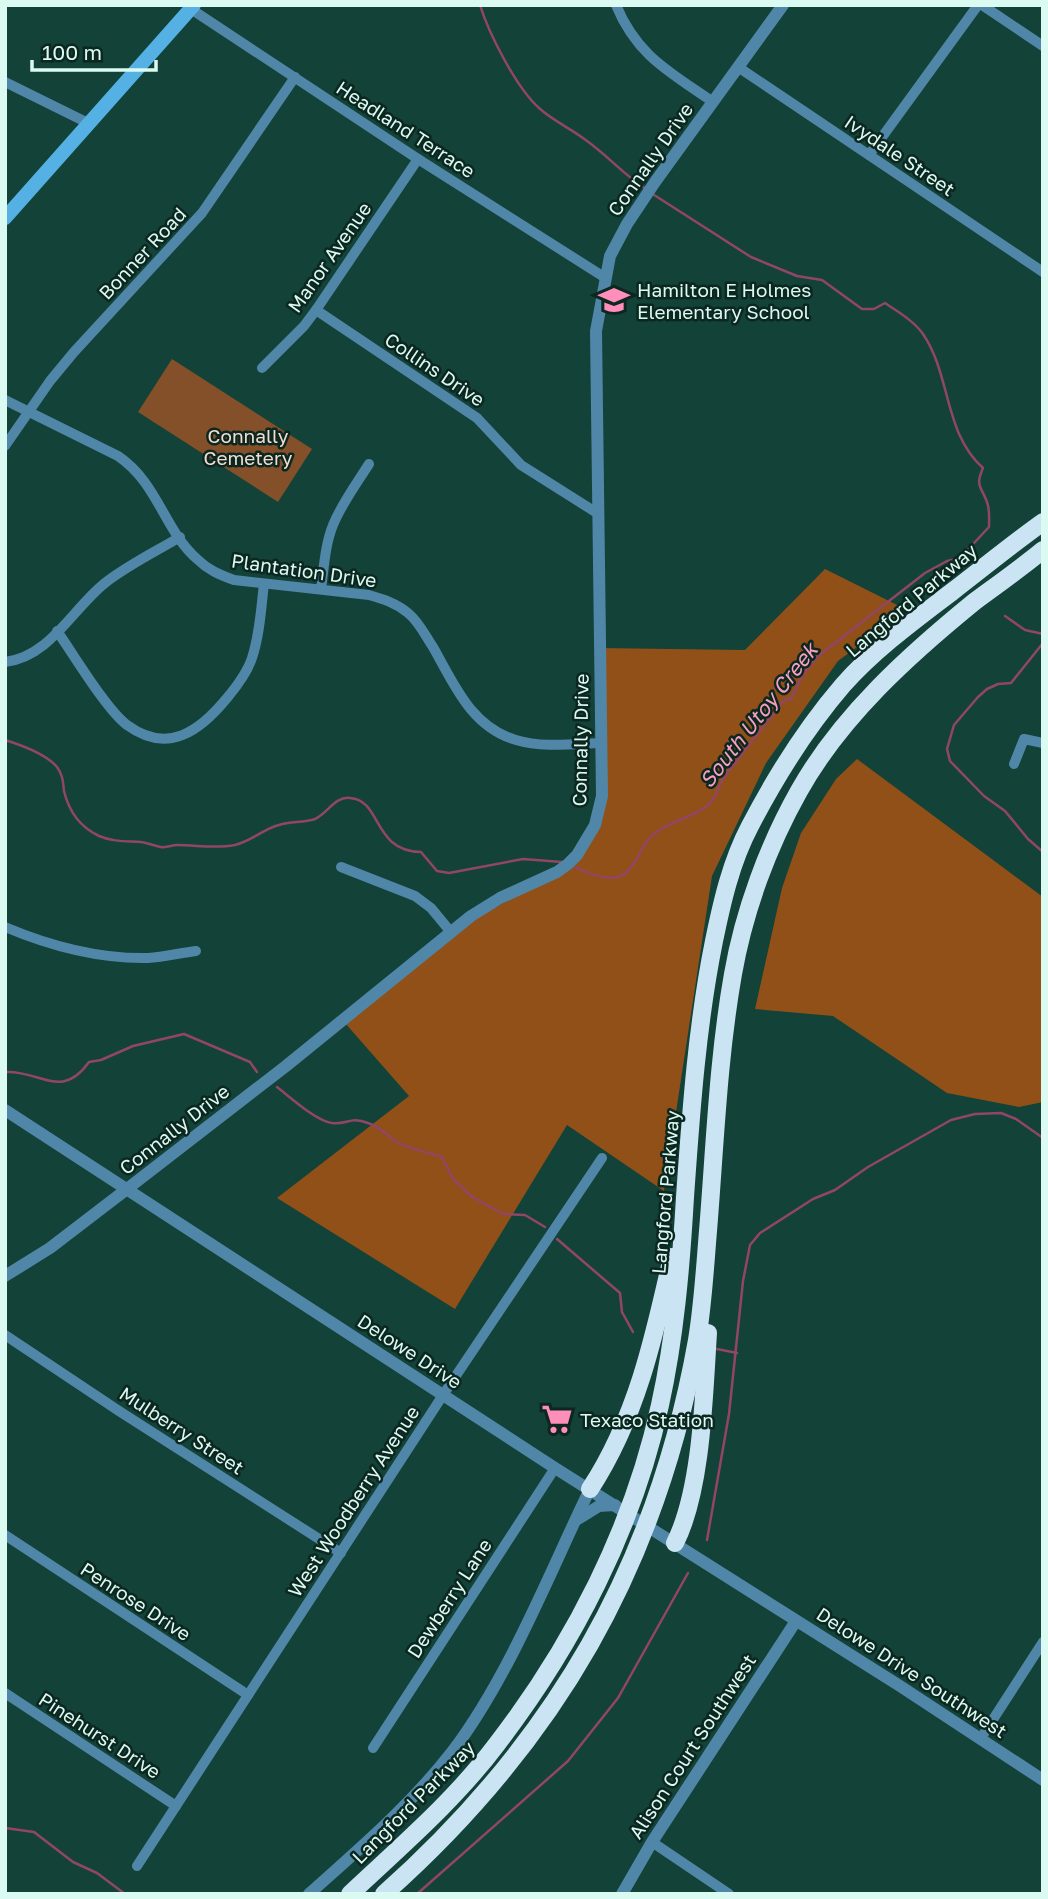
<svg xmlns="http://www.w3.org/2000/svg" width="1048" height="1899" font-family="'Golos Text',sans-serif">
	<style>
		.green { fill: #84502a }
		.forest { fill: #915018 }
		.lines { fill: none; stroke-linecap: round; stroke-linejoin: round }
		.stream { stroke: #924665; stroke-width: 2.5 }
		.minor { stroke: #5086a7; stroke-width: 10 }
		.tertiary { stroke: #5086a7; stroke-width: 12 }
		.secondary { stroke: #55b1e4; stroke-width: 14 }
		.motorway { stroke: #cbe4f3; stroke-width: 18 }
		.labels { text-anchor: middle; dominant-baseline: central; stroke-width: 5; stroke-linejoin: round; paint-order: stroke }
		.street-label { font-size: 19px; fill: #dbfaf1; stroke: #0c2620 }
		.poi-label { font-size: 19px; fill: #dbfaf1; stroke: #0c2620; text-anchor: start }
		.park-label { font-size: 19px; fill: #f1ded1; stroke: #0c2620 }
		.water-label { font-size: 21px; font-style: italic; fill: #f7a0c0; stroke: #0c2620 }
	</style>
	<rect width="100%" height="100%" fill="#124238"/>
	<!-- green -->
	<polygon class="green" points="172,359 312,449 278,502 138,412"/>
	<!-- forest -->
	<g class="forest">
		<polygon points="825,569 907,610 838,661 766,763 712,876 664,1191 567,1125 455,1309 277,1198 409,1096 345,1023 457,929 578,861 603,811 597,648 745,650"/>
		<polygon points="857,759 1043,897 1043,1102 1019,1107 947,1093 833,1016 755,1009 782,888 801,833 836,779"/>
	</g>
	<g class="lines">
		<!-- stream -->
		<g class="stream">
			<path d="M480,5C489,34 516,87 539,108C553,121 572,129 587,141C608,156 624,175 646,189"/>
			<path d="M651,193L751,257L797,276L822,280L862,309H874L885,303C898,312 914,321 923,334C951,375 944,434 983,468C975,486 981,486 987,502C990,510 989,519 989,527L960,558"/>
			<polyline points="1005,616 1025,630 1043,634"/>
			<polyline points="1043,643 1011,683 998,684 987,689 978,697 954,725 947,749 950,761 984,796 1005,811 1028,839 1043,852"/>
			<path d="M5,740C21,745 46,754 57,767C63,775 63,782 64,791C69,812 80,827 99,836C113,842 126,841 141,842C148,843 155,846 161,847C167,848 172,845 177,845C197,845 215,849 235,845C252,841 263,829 279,825C291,821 303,823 315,819C328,813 335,796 350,798C382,800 372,851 421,852L437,871L449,873L523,859L562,862"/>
			<path d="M571,865C584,872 603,880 618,877C633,873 639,851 648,840C664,821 699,817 712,801C717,794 719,784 724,777C744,751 764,726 784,700L791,699L802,676L817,657L925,573L947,561L960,558"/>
			<path d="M5,1072C41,1070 61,1101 89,1062L101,1060L133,1046L184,1034L250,1062L257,1072"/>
			<path d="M277,1087C290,1097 316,1121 332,1123C347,1125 350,1116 368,1123C380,1127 386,1134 395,1141C408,1149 427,1152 442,1157L453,1179L471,1196L503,1214L525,1215L545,1227"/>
			<polyline points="557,1239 620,1293 622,1312 633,1332"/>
			<polyline points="717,1349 737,1353"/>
			<polyline points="707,1540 729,1414 743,1281 750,1245 760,1233 813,1199 835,1190 868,1167 951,1120 975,1114 1001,1113 1016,1119 1043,1138"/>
			<polyline points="5,1828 34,1832 73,1862 97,1873 125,1894"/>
			<polyline points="417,1894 568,1761 618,1698 688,1573"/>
		</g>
		<!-- minor -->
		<g class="minor">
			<path d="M616,5C637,56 670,72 713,102"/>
			<polyline points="982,5 1043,46"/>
			<polyline points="191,9 418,159 604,277"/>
			<polyline points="738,67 1043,272"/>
			<polyline points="5,82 90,124"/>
			<polyline points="869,155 978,5"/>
			<polyline points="316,310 477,418 521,465 597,513"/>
			<polyline points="262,368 304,326 316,310 418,159"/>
			<path d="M5,400L118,456C158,483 164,530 197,559C208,570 220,575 234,580L369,595C383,599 396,603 408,613C419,622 425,635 433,647C454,684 471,727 516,740C542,748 573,744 601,743"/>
			<polyline points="5,446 50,381 74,352 202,213 295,77"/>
			<path d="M321,589C324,567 325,545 333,525C342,503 357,483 369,464"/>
			<path d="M57,631C74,655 106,709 127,725C168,755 200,731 227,698C237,686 247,673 252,658C260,634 261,608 264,584"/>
			<path d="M5,662C50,657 73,608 105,583C128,565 155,552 180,537"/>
			<polyline points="1014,764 1024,739 1043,743"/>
			<polyline points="341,867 415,896 431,908 450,931"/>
			<path d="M5,927C50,946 99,959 148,958C164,957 180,953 196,951"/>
			<polyline points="5,1335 119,1411 341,1553"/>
			<polyline points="5,1535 248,1695"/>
			<polyline points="5,1693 176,1806"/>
			<polyline points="981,1738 1043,1642"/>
			<polyline points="373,1748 555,1468"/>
			<polyline points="652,1842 729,1894"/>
			<polyline points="137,1866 443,1395 602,1158"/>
		</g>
		<!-- tertiary -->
		<g class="tertiary">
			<polyline points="5,1110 555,1468 900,1686 1043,1780"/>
			<polyline points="5,1276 50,1248 127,1189 286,1066 471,916 500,898 557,872 568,864 577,855 595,825 602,796 596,331 610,256 627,224 655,182 783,5"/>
			<polyline points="578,1519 599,1506 615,1505"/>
			<path d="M309,1894C359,1849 411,1805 452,1752C509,1677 549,1574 590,1489"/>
			<polyline points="622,1894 652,1842 796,1621"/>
		</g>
		<!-- secondary -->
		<polyline class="secondary" points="5,218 194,5"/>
		<!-- motorway -->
		<g class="motorway">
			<path d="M590,1489C636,1419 654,1338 672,1257"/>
			<path d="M675,1543C702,1490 704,1393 708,1333"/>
			<path d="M350,1894C401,1846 455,1800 497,1744C573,1645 633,1529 660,1405C675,1337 681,1267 685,1197C691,1112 697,1025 714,941C722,902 731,862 750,826C776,776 806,728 843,685C875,649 915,620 953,591C983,568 1012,544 1043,522"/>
			<path d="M384,1894C555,1742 657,1566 697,1340C703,1304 705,1267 708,1231C715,1145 718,1059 733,974C744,911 768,846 799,791C841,716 909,655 974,602C997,585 1021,568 1043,550"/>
		</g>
	</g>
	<!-- icons -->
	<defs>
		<g id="school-bare" transform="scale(2.415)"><path d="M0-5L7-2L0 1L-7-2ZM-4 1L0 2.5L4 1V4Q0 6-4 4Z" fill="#ff8ebb" stroke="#0c2620" stroke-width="2.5" paint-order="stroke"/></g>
		<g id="supermarket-bare" transform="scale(2.415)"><path d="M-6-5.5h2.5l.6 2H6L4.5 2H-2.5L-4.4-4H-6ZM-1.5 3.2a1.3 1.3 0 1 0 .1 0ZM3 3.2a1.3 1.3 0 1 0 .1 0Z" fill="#ff8ebb" stroke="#0c2620" stroke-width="2.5" paint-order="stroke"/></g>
	</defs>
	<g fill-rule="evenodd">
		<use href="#school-bare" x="614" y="300"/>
		<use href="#supermarket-bare" x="557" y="1419"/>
	</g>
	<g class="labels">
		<!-- street labels -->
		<g class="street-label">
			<text transform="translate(406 129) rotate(33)">Headland Terrace</text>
			<text transform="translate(900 155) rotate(34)">Ivydale Street</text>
			<text transform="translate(650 159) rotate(-55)">Connally Drive</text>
			<text transform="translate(142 253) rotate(-47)">Bonner Road</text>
			<text transform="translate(329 257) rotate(-55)">Manor Avenue</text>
			<text transform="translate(435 369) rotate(34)">Collins Drive</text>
			<text transform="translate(304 570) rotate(8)">Plantation Drive</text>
			<text transform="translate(911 600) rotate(-40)">Langford Parkway</text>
			<text transform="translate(580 740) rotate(-89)">Connally Drive</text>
			<text transform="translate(174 1129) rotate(-38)">Connally Drive</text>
			<text transform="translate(665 1192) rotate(-85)">Langford Parkway</text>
			<text transform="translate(410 1351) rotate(33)">Delowe Drive</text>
			<text transform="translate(182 1430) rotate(33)">Mulberry Street</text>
			<text transform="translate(353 1501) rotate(-57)">West Woodberry Avenue</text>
			<text transform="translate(449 1598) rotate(-57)">Dewberry Lane</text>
			<text transform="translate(136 1601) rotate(33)">Penrose Drive</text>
			<text transform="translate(912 1672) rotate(33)">Delowe Drive Southwest</text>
			<text transform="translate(100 1735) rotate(33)">Pinehurst Drive</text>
			<text transform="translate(692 1746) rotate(-57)">Alison Court Southwest</text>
			<text transform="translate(413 1802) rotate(-45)">Langford Parkway</text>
		</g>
		<!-- poi labels -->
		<g class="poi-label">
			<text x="637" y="289">Hamilton E Holmes<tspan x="637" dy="22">Elementary School</tspan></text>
			<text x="580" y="1419">Texaco Station</text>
		</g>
		<!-- park labels -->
		<g class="park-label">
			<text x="248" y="435">Connally<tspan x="248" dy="22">Cemetery</tspan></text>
		</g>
		<!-- water labels -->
		<g class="water-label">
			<text transform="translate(758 715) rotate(-52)">South Utoy Creek</text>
		</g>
	</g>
	<!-- border -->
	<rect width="1048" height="1899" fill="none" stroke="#dbfaf1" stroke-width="14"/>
	<!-- scale -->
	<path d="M32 60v10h124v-10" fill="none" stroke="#dbfaf1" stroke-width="3.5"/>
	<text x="42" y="60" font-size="21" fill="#dbfaf1" stroke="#0c2620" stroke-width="5" paint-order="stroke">100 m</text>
</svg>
